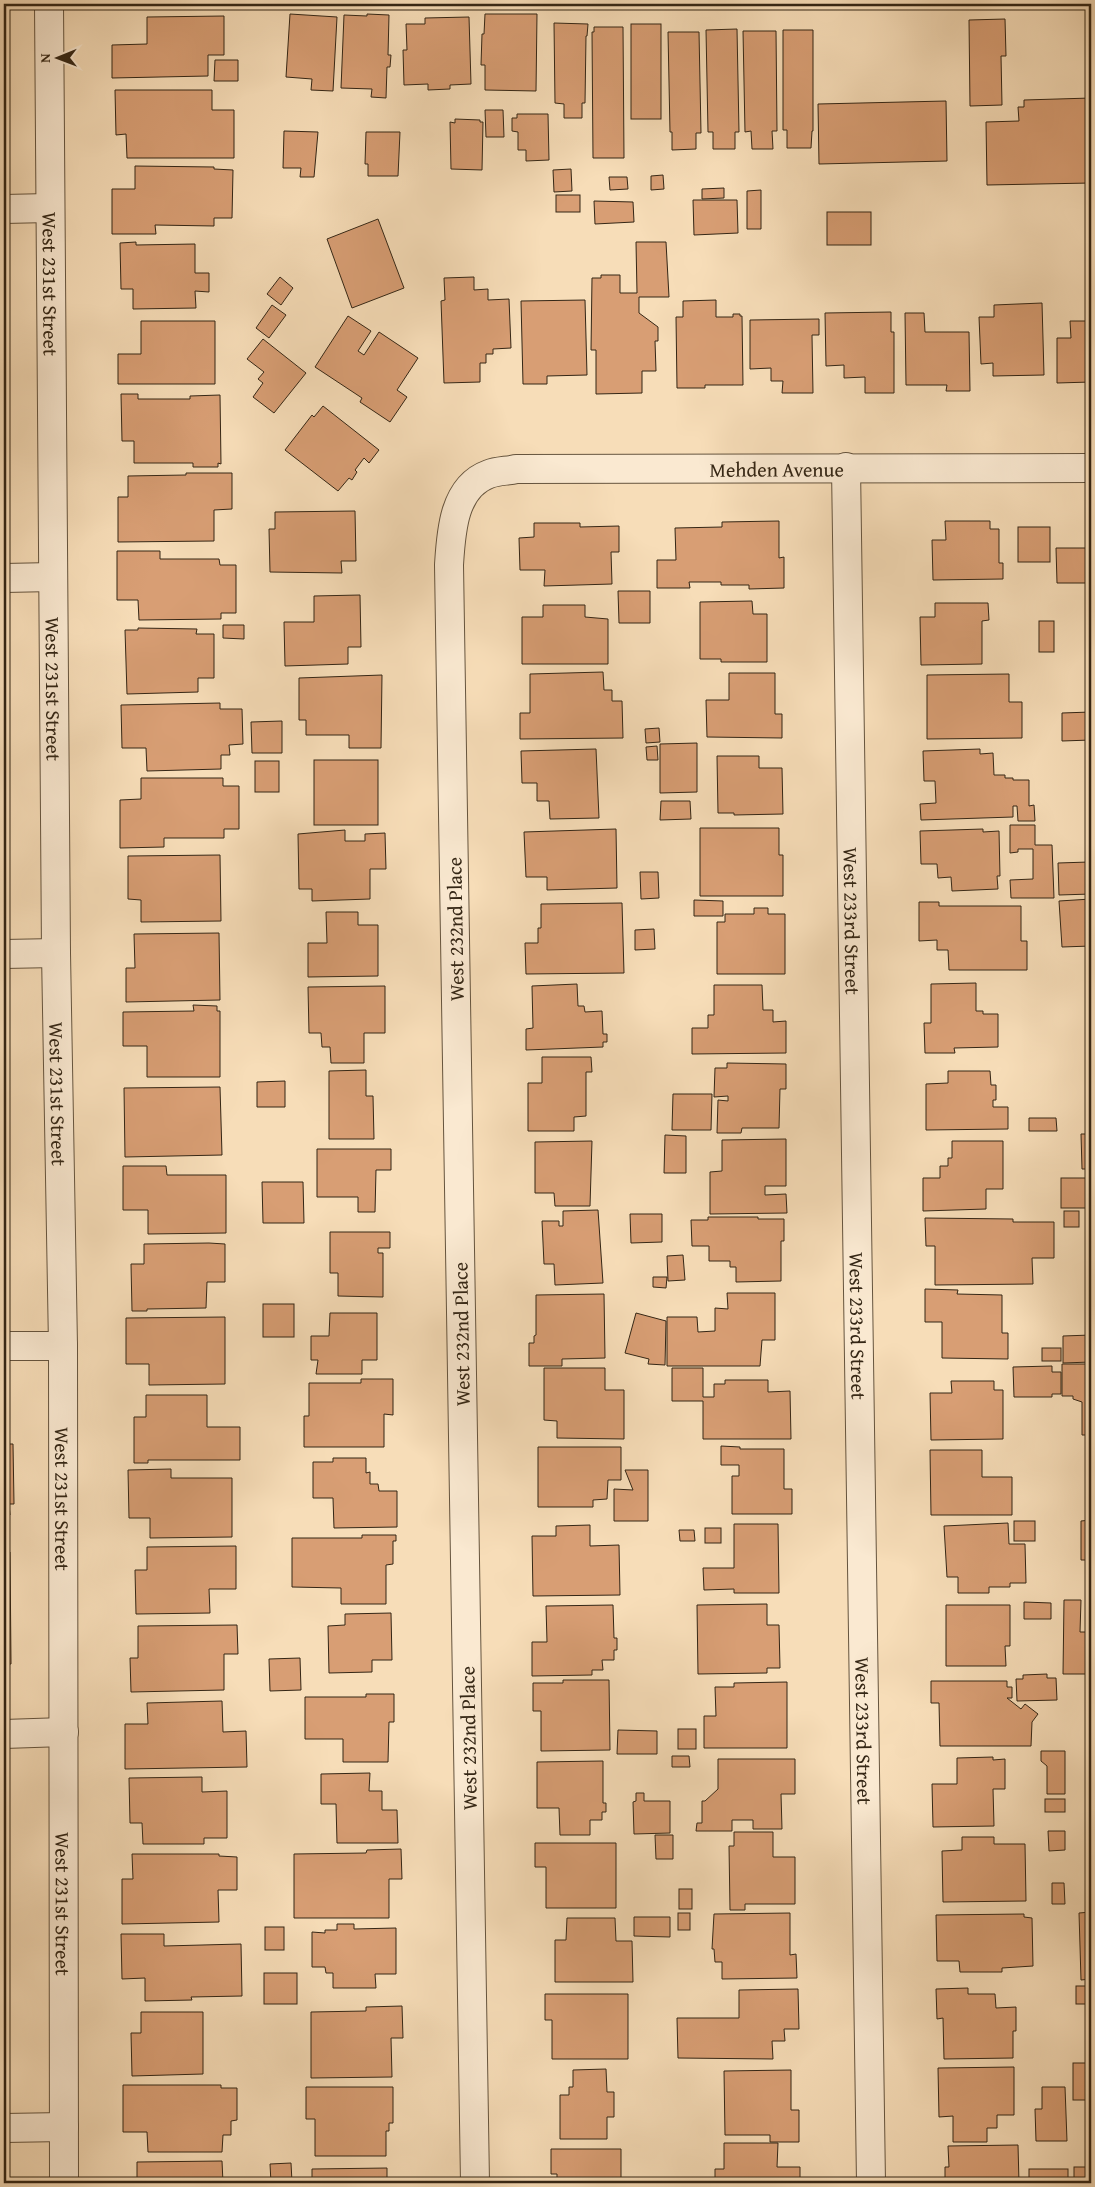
<svg xmlns="http://www.w3.org/2000/svg" width="1095" height="2187" font-family="'Gentium Book Plus',serif">
	<style>
		.building { fill: #d89e74; stroke: #342615 }
		.lines { fill: none; stroke-linecap: round; stroke-linejoin: round }
		.minor-casing { stroke: #65543e; stroke-width: 30 }
		.minor { stroke: #fae9d1; stroke-width: 28 }
		.labels { text-anchor: middle; dominant-baseline: central; stroke-width: 4.5; stroke-linejoin: round; paint-order: stroke }
		.street-label { font-size: 20px; fill: #342615; stroke: #fae9d1 }
	</style>
	<rect width="100%" height="100%" fill="#f7ddb8"/>
	<filter id="stains"><feTurbulence type="fractalNoise" baseFrequency=".004" numOctaves="4"/><feColorMatrix values="0 0 0 0 .2 0 0 0 0 .09 0 0 0 0 .02 0 0 0 .5 -.17"/></filter>
	<radialGradient id="worn" r=".72"><stop offset=".6" stop-color="#630" stop-opacity="0"/><stop offset="1" stop-color="#630" stop-opacity=".3"/></radialGradient>
	<!-- building -->
	<g class="building">
		<polygon points="290,14 337,17 333,91 311,90 312,79 286,77"/>
		<polygon points="367,14 389,15 388,55 391,55 390,67 387,67 386,98 371,97 372,89 341,88 344,15 367,16"/>
		<polygon points="485,14 537,14 536,91 485,90 485,65 481,65 482,34 484,34"/>
		<polygon points="224,16 224,55 208,55 208,76 112,78 112,45 147,44 147,17"/>
		<polygon points="469,17 471,84 450,85 450,89 428,90 428,84 404,85 403,50 407,50 406,24 425,24 425,18"/>
		<polygon points="1005,19 1006,56 1001,56 1002,105 970,106 969,20"/>
		<polygon points="554,23 588,24 587,36 586,36 585,103 582,103 582,118 564,118 564,104 555,103"/>
		<rect x="631" y="24" width="30" height="95"/>
		<polygon points="594,27 623,27 624,158 593,158 592,32 594,32"/>
		<polygon points="737,29 739,132 735,132 735,149 713,149 713,132 708,132 706,30"/>
		<polygon points="783,30 813,30 813,131 812,131 811,148 787,148 787,130 783,130"/>
		<polygon points="743,31 776,31 777,131 772,131 773,149 752,149 751,131 745,132"/>
		<polygon points="668,32 699,32 701,133 696,133 696,149 672,150 672,132 670,132"/>
		<polygon points="215,60 238,60 238,81 214,81"/>
		<polygon points="115,90 212,90 212,110 234,110 234,158 127,158 126,134 116,135"/>
		<polygon points="1091,98 1091,183 987,185 986,122 1019,121 1018,107 1024,107 1024,100"/>
		<polygon points="946,101 947,161 819,164 818,104"/>
		<polygon points="485,110 503,110 504,137 486,137"/>
		<polygon points="517,114 548,114 549,160 526,161 526,150 518,150 518,132 512,131 512,118 517,118"/>
		<polygon points="455,119 480,120 480,122 483,122 482,170 451,169 450,122 455,123"/>
		<polygon points="284,131 318,132 314,177 300,177 301,168 283,168"/>
		<polygon points="366,132 400,132 398,176 368,176 368,164 365,164"/>
		<polygon points="135,166 214,167 214,169 233,170 232,218 214,218 214,226 155,225 156,234 112,234 112,189 135,189"/>
		<polygon points="571,169 572,191 554,192 553,170"/>
		<polygon points="663,175 664,189 651,190 651,176"/>
		<polygon points="609,177 627,177 628,189 610,190"/>
		<polygon points="724,188 724,198 702,199 702,189"/>
		<polygon points="761,190 761,229 747,229 747,191"/>
		<rect x="556" y="195" width="24" height="17"/>
		<polygon points="693,200 737,200 738,233 694,235"/>
		<polygon points="594,201 633,202 634,222 595,224"/>
		<rect x="827" y="212" width="44" height="33"/>
		<polygon points="378,219 404,288 352,308 327,239"/>
		<polygon points="136,242 136,245 195,244 195,273 209,273 209,292 195,291 196,308 133,309 133,289 121,289 120,243"/>
		<polygon points="636,242 666,242 669,297 639,297 639,313 658,327 658,341 655,341 656,371 642,371 642,393 596,394 596,350 591,350 592,278 601,278 601,275 620,275 620,293 637,293"/>
		<polygon points="280,277 293,288 281,305 267,294"/>
		<polygon points="474,277 474,290 488,289 488,300 509,299 511,348 493,349 493,354 486,354 486,363 480,363 480,382 444,383 441,301 445,300 444,278"/>
		<polygon points="585,300 587,375 547,376 547,384 523,384 521,301"/>
		<polygon points="716,300 716,317 733,317 733,314 740,314 740,316 742,316 743,385 705,385 705,388 677,388 676,317 683,317 683,301"/>
		<polygon points="1042,303 1044,375 993,376 993,363 981,364 979,317 994,317 994,305"/>
		<polygon points="272,305 286,315 269,338 256,328"/>
		<polygon points="891,312 891,332 894,332 894,393 865,393 865,377 844,378 844,365 826,366 825,313"/>
		<polygon points="905,313 924,313 925,332 969,332 970,391 946,391 947,385 906,385"/>
		<polygon points="348,316 371,331 358,351 364,355 379,332 418,358 397,390 407,397 390,422 360,402 362,398 315,367"/>
		<polygon points="819,319 819,335 812,335 813,393 782,393 783,381 771,381 771,368 750,369 750,320"/>
		<polygon points="141,321 215,321 215,384 118,384 118,354 141,354"/>
		<polygon points="1070,321 1091,321 1091,382 1057,383 1057,338 1071,338"/>
		<polygon points="263,339 306,373 274,413 253,397 263,383 258,379 264,372 247,359"/>
		<polygon points="121,394 138,394 138,399 190,399 190,396 220,395 221,464 218,463 218,467 193,467 193,463 134,463 134,441 122,441"/>
		<polygon points="323,406 379,450 369,463 364,458 355,470 357,472 352,480 349,478 338,491 285,450 312,415 314,417"/>
		<polygon points="186,473 232,473 232,509 214,510 214,541 118,542 118,497 128,497 128,476 186,475"/>
		<polygon points="355,511 356,561 341,561 342,573 270,572 269,529 275,529 275,512"/>
		<polygon points="779,521 779,558 784,557 784,588 749,589 749,585 721,585 721,582 689,582 690,588 657,588 657,560 676,560 675,528 722,527 722,522"/>
		<polygon points="945,521 990,521 990,529 999,529 999,563 1003,563 1003,579 933,580 932,540 946,540"/>
		<polygon points="534,523 580,523 580,527 619,526 619,552 611,552 612,584 544,586 545,570 520,570 519,538 534,537"/>
		<rect x="1018" y="527" width="32" height="35"/>
		<polygon points="1056,548 1088,548 1087,583 1057,583"/>
		<polygon points="117,551 160,551 160,559 219,559 220,565 236,565 236,613 221,613 221,619 139,620 138,600 117,600"/>
		<polygon points="618,591 650,591 650,623 619,623"/>
		<polygon points="360,595 361,647 348,647 348,664 285,666 284,622 314,622 314,596"/>
		<polygon points="752,601 753,614 767,614 767,662 721,662 721,659 700,659 700,602"/>
		<polygon points="935,603 988,603 989,620 982,621 982,664 921,665 920,617 935,617"/>
		<polygon points="543,605 585,605 585,617 608,619 608,664 522,664 522,617 543,617"/>
		<rect x="1039" y="621" width="15" height="31"/>
		<polygon points="223,625 244,625 244,639 223,638"/>
		<polygon points="138,628 197,629 196,634 214,634 214,678 198,678 198,692 127,694 125,630 138,630"/>
		<polygon points="603,672 604,690 612,690 612,701 622,701 623,738 520,739 520,713 530,713 530,674"/>
		<polygon points="729,673 775,673 775,714 782,714 782,738 707,737 706,700 729,700"/>
		<polygon points="1009,674 1009,702 1022,702 1022,738 927,739 927,675"/>
		<polygon points="382,675 381,748 349,748 349,735 306,735 306,720 299,720 299,678"/>
		<polygon points="4,680 5,740 4,740"/>
		<polygon points="220,703 220,709 242,709 243,744 229,745 230,755 221,755 221,769 147,771 146,748 122,748 121,705"/>
		<polygon points="1091,712 1091,740 1062,741 1062,713"/>
		<polygon points="282,721 282,753 252,753 251,722"/>
		<polygon points="659,728 660,742 646,743 645,729"/>
		<polygon points="697,743 697,792 660,793 660,744"/>
		<polygon points="657,746 658,760 647,760 646,747"/>
		<polygon points="596,749 599,818 550,819 549,801 537,801 537,783 522,783 521,751"/>
		<polygon points="980,749 980,754 993,753 994,775 1005,775 1005,778 1013,778 1013,780 1029,780 1029,806 1034,805 1035,821 1018,821 1017,806 1013,806 1013,817 921,820 920,804 936,803 935,781 924,781 923,751"/>
		<polygon points="717,756 759,756 759,768 782,768 783,814 734,815 734,813 718,813"/>
		<rect x="314" y="760" width="64" height="65"/>
		<rect x="255" y="761" width="24" height="31"/>
		<polygon points="141,778 223,778 223,786 239,786 239,829 224,829 224,838 164,838 164,847 120,848 120,800 141,799"/>
		<polygon points="661,801 690,801 691,819 660,820"/>
		<rect x="4" y="812" width="2" height="57"/>
		<polygon points="1010,825 1035,825 1035,845 1052,845 1054,898 1011,898 1010,880 1033,879 1033,849 1018,849 1018,852 1010,853"/>
		<polygon points="700,828 779,828 779,855 783,855 783,896 700,896"/>
		<polygon points="616,829 617,888 547,890 547,877 526,877 524,832"/>
		<polygon points="983,829 983,832 999,831 1000,876 997,876 998,889 952,891 951,877 938,878 937,864 921,864 920,831"/>
		<polygon points="345,830 345,841 365,841 365,834 385,833 386,869 370,869 370,899 312,901 312,889 299,889 298,834"/>
		<polygon points="220,855 221,921 141,922 141,900 128,899 128,856"/>
		<polygon points="1089,862 1089,866 1091,866 1091,894 1059,895 1058,863"/>
		<polygon points="640,872 658,872 659,898 641,899"/>
		<polygon points="1091,899 1091,946 1062,947 1059,901"/>
		<polygon points="694,900 723,901 723,916 694,916"/>
		<polygon points="919,902 939,902 939,906 1021,906 1021,941 1027,941 1027,970 949,970 948,950 937,950 937,940 919,941"/>
		<polygon points="622,903 624,973 526,974 525,943 538,943 538,928 541,928 541,904"/>
		<polygon points="754,908 768,908 768,914 785,914 785,974 717,974 717,922 725,922 725,914 754,914"/>
		<polygon points="326,912 358,912 358,925 378,925 378,976 308,977 308,943 327,943"/>
		<polygon points="654,929 655,949 635,950 635,930"/>
		<polygon points="219,933 220,1000 126,1002 126,968 135,968 134,934"/>
		<polygon points="976,983 976,1011 983,1011 983,1014 998,1014 998,1047 954,1048 955,1053 925,1053 924,1023 931,1023 931,984"/>
		<polygon points="577,984 578,1006 584,1006 585,1012 602,1011 603,1034 607,1034 607,1042 603,1042 603,1047 526,1050 526,1029 533,1028 532,986"/>
		<polygon points="714,985 762,985 763,1010 773,1010 773,1022 786,1021 786,1053 692,1054 692,1028 708,1028 708,1015 714,1015"/>
		<polygon points="385,986 385,1033 364,1033 364,1063 331,1063 330,1047 322,1047 321,1033 309,1033 308,987"/>
		<polygon points="193,1005 217,1006 217,1011 220,1011 220,1077 147,1077 147,1046 123,1046 123,1012 194,1011"/>
		<polygon points="542,1057 591,1057 592,1072 586,1072 586,1116 574,1117 574,1131 528,1131 528,1083 542,1083"/>
		<polygon points="4,1062 8,1062 9,1138 4,1138"/>
		<polygon points="727,1063 786,1064 786,1089 780,1089 779,1128 742,1128 741,1133 717,1133 718,1100 728,1101 728,1096 714,1097 715,1068 727,1068"/>
		<polygon points="366,1070 366,1096 373,1096 374,1139 329,1139 329,1071"/>
		<polygon points="948,1071 990,1071 991,1085 996,1085 996,1100 993,1100 993,1107 1008,1107 1008,1129 926,1130 926,1084 948,1083"/>
		<polygon points="285,1081 285,1107 257,1107 257,1082"/>
		<polygon points="220,1087 222,1155 125,1157 124,1088"/>
		<polygon points="673,1094 712,1094 711,1130 672,1130"/>
		<polygon points="1029,1118 1056,1118 1057,1131 1029,1131"/>
		<polygon points="1081,1134 1091,1134 1091,1169 1082,1169"/>
		<polygon points="665,1135 686,1136 686,1173 664,1173"/>
		<polygon points="786,1139 786,1186 765,1186 765,1195 786,1194 787,1213 710,1214 710,1172 722,1171 722,1140"/>
		<polygon points="592,1141 590,1206 555,1206 554,1193 535,1193 535,1142"/>
		<polygon points="952,1141 1003,1141 1003,1189 986,1189 986,1209 923,1211 923,1178 940,1178 940,1166 948,1166 948,1158 952,1158"/>
		<polygon points="317,1149 391,1149 391,1170 376,1170 375,1212 358,1212 358,1197 317,1197"/>
		<polygon points="123,1166 166,1166 167,1175 226,1175 226,1233 148,1234 148,1210 123,1210"/>
		<rect x="1061" y="1178" width="29" height="30"/>
		<polygon points="262,1182 303,1182 304,1223 263,1223"/>
		<polygon points="4,1190 8,1190 9,1274 4,1275"/>
		<polygon points="598,1210 603,1283 555,1285 554,1264 544,1264 542,1221 559,1221 559,1226 563,1226 563,1211"/>
		<rect x="1064" y="1211" width="15" height="16"/>
		<polygon points="630,1214 662,1214 662,1242 631,1243"/>
		<polygon points="708,1217 758,1217 758,1219 784,1219 784,1241 781,1241 781,1281 736,1282 736,1267 730,1267 730,1261 709,1261 709,1246 692,1246 691,1220 708,1220"/>
		<polygon points="925,1218 1013,1219 1013,1222 1054,1222 1054,1258 1032,1258 1033,1284 935,1285 935,1246 926,1246"/>
		<polygon points="330,1232 390,1232 390,1248 378,1248 378,1253 383,1253 383,1297 338,1296 338,1273 330,1273"/>
		<polygon points="209,1243 225,1244 225,1282 207,1282 206,1308 147,1309 147,1311 132,1311 131,1264 144,1264 144,1244"/>
		<polygon points="683,1255 685,1280 668,1281 667,1256"/>
		<polygon points="653,1277 667,1277 666,1288 653,1287"/>
		<polygon points="925,1289 958,1290 957,1294 1002,1295 1002,1333 1008,1333 1008,1359 942,1358 942,1322 925,1322"/>
		<polygon points="727,1293 775,1293 775,1340 762,1340 760,1366 667,1366 667,1317 697,1317 698,1332 715,1331 715,1308 728,1309"/>
		<polygon points="604,1294 605,1358 562,1359 562,1366 529,1366 529,1343 534,1343 534,1336 536,1335 536,1295"/>
		<rect x="263" y="1304" width="31" height="33"/>
		<polygon points="330,1313 377,1313 377,1360 362,1360 362,1374 316,1374 318,1360 311,1360 311,1336 329,1336"/>
		<polygon points="636,1313 666,1321 665,1365 648,1364 649,1359 625,1353"/>
		<polygon points="225,1317 225,1384 149,1385 149,1364 126,1364 126,1318"/>
		<polygon points="1091,1335 1091,1362 1063,1363 1063,1336"/>
		<rect x="1042" y="1348" width="19" height="13"/>
		<polygon points="1062,1364 1091,1364 1091,1435 1082,1435 1082,1402 1073,1399 1073,1396 1062,1396"/>
		<polygon points="1052,1366 1052,1372 1061,1372 1061,1394 1052,1394 1052,1397 1014,1397 1013,1367"/>
		<polygon points="544,1368 605,1368 605,1390 624,1390 624,1439 557,1438 557,1421 544,1420"/>
		<polygon points="672,1368 703,1368 703,1397 714,1397 714,1384 725,1384 725,1380 768,1380 768,1392 790,1391 791,1439 703,1439 703,1401 672,1401"/>
		<polygon points="361,1379 393,1379 393,1415 384,1414 384,1447 304,1447 304,1416 309,1416 309,1383 361,1383"/>
		<polygon points="951,1381 994,1381 994,1390 1003,1390 1003,1439 931,1440 930,1393 952,1393"/>
		<polygon points="146,1395 207,1395 207,1427 240,1427 240,1460 148,1460 148,1463 134,1463 134,1417 146,1417"/>
		<polygon points="4,1444 13,1444 14,1504 9,1504 10,1515 4,1515"/>
		<polygon points="721,1446 740,1447 740,1449 784,1449 784,1489 792,1489 792,1514 732,1514 732,1476 739,1476 739,1465 721,1465"/>
		<polygon points="538,1447 621,1447 621,1480 608,1480 607,1499 593,1500 593,1507 538,1507"/>
		<polygon points="930,1450 982,1450 982,1477 1012,1477 1012,1515 931,1515"/>
		<polygon points="333,1458 366,1458 366,1473 370,1472 370,1484 378,1484 379,1491 397,1491 397,1527 334,1528 333,1498 313,1498 313,1462 333,1462"/>
		<polygon points="171,1469 171,1478 232,1478 232,1537 150,1538 150,1518 129,1518 128,1470"/>
		<polygon points="625,1470 648,1470 648,1521 614,1521 614,1489 633,1490"/>
		<polygon points="1091,1520 1091,1560 1081,1560 1081,1521"/>
		<rect x="1014" y="1521" width="21" height="20"/>
		<polygon points="1008,1523 1009,1544 1025,1544 1026,1583 1010,1583 1010,1587 989,1587 989,1593 958,1593 958,1577 947,1577 944,1526"/>
		<polygon points="734,1524 778,1524 779,1593 734,1593 734,1589 704,1590 703,1568 734,1568"/>
		<polygon points="590,1525 590,1546 619,1545 620,1595 533,1596 532,1536 556,1536 556,1526"/>
		<rect x="705" y="1528" width="16" height="15"/>
		<polygon points="679,1530 694,1530 695,1541 680,1541"/>
		<polygon points="362,1535 396,1535 396,1541 393,1541 393,1564 386,1565 386,1604 341,1604 341,1588 292,1587 292,1538 362,1538"/>
		<polygon points="236,1546 236,1589 209,1589 210,1613 136,1614 135,1570 147,1570 147,1547"/>
		<polygon points="4,1552 10,1552 11,1664 4,1664"/>
		<polygon points="1064,1600 1081,1600 1080,1632 1091,1632 1091,1674 1063,1674"/>
		<polygon points="1024,1602 1051,1603 1051,1619 1024,1619"/>
		<polygon points="767,1604 767,1625 779,1625 780,1668 767,1668 767,1673 698,1674 697,1605"/>
		<polygon points="613,1605 614,1638 617,1638 617,1650 614,1650 614,1660 602,1660 603,1670 592,1670 592,1675 532,1676 532,1642 547,1642 546,1606"/>
		<polygon points="946,1605 1010,1605 1010,1646 1005,1646 1006,1666 946,1666"/>
		<polygon points="391,1613 392,1660 372,1660 372,1672 329,1673 328,1626 345,1625 345,1614"/>
		<polygon points="237,1625 238,1654 224,1654 224,1690 131,1692 130,1658 138,1658 138,1626"/>
		<polygon points="300,1658 301,1690 270,1691 269,1659"/>
		<polygon points="1047,1674 1047,1678 1056,1678 1057,1700 1017,1701 1016,1679 1023,1679 1023,1675"/>
		<polygon points="563,1680 609,1680 610,1750 541,1751 541,1711 533,1711 533,1683 563,1683"/>
		<polygon points="931,1681 1007,1681 1007,1687 1012,1687 1012,1698 1007,1698 1021,1709 1025,1704 1038,1714 1032,1722 1031,1746 940,1746 939,1703 931,1703"/>
		<polygon points="787,1682 787,1748 704,1748 704,1716 716,1716 715,1687 734,1687 734,1683"/>
		<polygon points="366,1694 394,1694 394,1722 389,1722 388,1762 343,1762 343,1739 305,1739 305,1697 366,1697"/>
		<polygon points="222,1701 223,1732 246,1731 247,1767 125,1769 125,1724 148,1724 147,1703"/>
		<rect x="678" y="1729" width="18" height="20"/>
		<polygon points="618,1730 657,1731 657,1754 617,1754"/>
		<polygon points="1041,1751 1065,1751 1065,1794 1047,1794 1047,1766 1041,1761"/>
		<polygon points="672,1756 689,1756 690,1767 672,1767"/>
		<rect x="1090" y="1756" width="1" height="34"/>
		<polygon points="993,1757 993,1760 1005,1759 1005,1789 993,1789 994,1826 933,1827 932,1784 957,1784 957,1758"/>
		<polygon points="718,1759 795,1759 795,1794 781,1794 782,1829 753,1829 753,1820 732,1820 732,1831 696,1831 697,1823 702,1823 702,1801 705,1801 718,1789"/>
		<polygon points="603,1761 603,1803 606,1803 606,1812 602,1812 602,1820 590,1820 590,1835 560,1835 559,1808 537,1808 537,1762"/>
		<polygon points="370,1773 369,1791 382,1791 382,1810 397,1810 398,1843 337,1843 336,1804 321,1804 321,1774"/>
		<polygon points="202,1777 202,1792 227,1791 227,1838 204,1838 204,1844 143,1844 142,1823 130,1823 129,1778"/>
		<polygon points="636,1793 644,1793 644,1801 670,1801 670,1833 634,1834 633,1802 636,1801"/>
		<rect x="1045" y="1799" width="20" height="13"/>
		<polygon points="4,1813 5,1813 6,1900 4,1900"/>
		<polygon points="1048,1831 1065,1831 1065,1850 1049,1851"/>
		<polygon points="734,1832 773,1832 773,1857 795,1857 795,1904 745,1904 745,1910 730,1910 729,1846 734,1846"/>
		<polygon points="655,1835 673,1835 673,1859 656,1859"/>
		<polygon points="962,1837 994,1837 994,1844 1025,1844 1026,1901 943,1902 942,1851 962,1850"/>
		<polygon points="535,1843 616,1843 616,1908 546,1908 546,1867 535,1867"/>
		<polygon points="401,1849 402,1879 389,1879 389,1918 294,1918 294,1854 366,1853 367,1850"/>
		<polygon points="132,1854 219,1854 219,1856 237,1857 237,1890 218,1890 219,1922 122,1924 122,1879 133,1879"/>
		<polygon points="1052,1883 1064,1883 1065,1904 1052,1904"/>
		<rect x="679" y="1889" width="13" height="20"/>
		<polygon points="1091,1912 1091,1979 1081,1980 1079,1913"/>
		<rect x="678" y="1913" width="12" height="17"/>
		<polygon points="790,1913 790,1955 796,1954 797,1978 722,1979 722,1962 715,1962 714,1949 712,1949 714,1914"/>
		<polygon points="1024,1914 1024,1917 1032,1918 1033,1966 1002,1968 1002,1972 960,1972 959,1961 937,1961 936,1915"/>
		<polygon points="634,1917 670,1917 670,1937 634,1936"/>
		<polygon points="567,1918 615,1918 616,1941 632,1941 633,1982 555,1982 555,1940 566,1940"/>
		<polygon points="337,1924 354,1924 354,1929 396,1928 396,1974 375,1974 376,1988 333,1988 333,1973 326,1973 325,1967 312,1967 312,1932 325,1933 325,1930 337,1930"/>
		<rect x="265" y="1927" width="19" height="23"/>
		<polygon points="121,1934 164,1934 164,1946 241,1944 242,1996 191,1997 192,2000 145,2001 145,1978 122,1979"/>
		<polygon points="7,1971 8,2058 4,2058 4,1972"/>
		<rect x="264" y="1973" width="33" height="31"/>
		<rect x="1076" y="1986" width="15" height="18"/>
		<polygon points="968,1988 968,1994 995,1994 996,2008 1016,2007 1016,2031 1013,2031 1013,2058 944,2059 943,2018 937,2019 936,1989"/>
		<polygon points="798,1989 799,2029 784,2029 785,2041 772,2041 773,2059 678,2058 677,2018 739,2018 739,1990"/>
		<polygon points="545,1994 628,1994 628,2059 552,2059 552,2020 545,2020"/>
		<polygon points="402,2006 403,2038 391,2038 392,2077 311,2078 311,2012 366,2011 366,2007"/>
		<polygon points="141,2012 203,2012 203,2074 132,2076 131,2033 141,2033"/>
		<rect x="1073" y="2063" width="17" height="37"/>
		<polygon points="1014,2067 1014,2115 997,2115 997,2128 987,2128 987,2142 953,2142 953,2116 939,2117 938,2068"/>
		<polygon points="606,2069 607,2092 614,2092 614,2117 607,2117 607,2139 560,2139 560,2095 569,2095 569,2087 573,2087 573,2070"/>
		<polygon points="791,2070 791,2110 799,2110 799,2142 770,2142 770,2135 725,2135 724,2071"/>
		<polygon points="123,2085 221,2085 221,2088 237,2088 237,2120 231,2121 231,2135 223,2135 222,2152 148,2152 147,2132 123,2132"/>
		<polygon points="306,2087 393,2087 393,2123 389,2123 389,2131 386,2131 386,2156 315,2156 315,2119 306,2119"/>
		<polygon points="1042,2087 1065,2087 1067,2141 1036,2141 1035,2109 1042,2109"/>
		<polygon points="724,2143 778,2143 777,2167 800,2167 800,2183 715,2183 715,2169 724,2169"/>
		<polygon points="1018,2145 1019,2183 945,2183 945,2167 949,2167 948,2146"/>
		<polygon points="551,2149 621,2149 621,2183 557,2183 557,2174 551,2174"/>
		<polygon points="222,2161 223,2183 137,2183 137,2162"/>
		<polygon points="291,2163 292,2182 271,2183 270,2164"/>
		<rect x="1074" y="2167" width="17" height="16"/>
		<polygon points="387,2168 387,2183 312,2183 312,2169"/>
		<rect x="1029" y="2169" width="39" height="14"/>
	</g>
	<g class="lines">
		<!-- minor casing -->
		<g class="minor-casing">
			<g id="minor">
				<path id="s1" d="M49,4L56,953L63,1346L64,2183"/>
				<polyline points="4,209 49,208"/>
				<path id="s2" d="M846,467L871,2183"/>
				<polyline points="4,578 53,577"/>
				<polyline points="4,954 56,953"/>
				<polyline points="4,1346 63,1346"/>
				<polyline points="4,1734 64,1732"/>
				<polyline points="4,2128 64,2127"/>
				<path id="s3" d="M475,2183L449,565C451,533 453,487 489,474C497,471 507,471 516,469L1091,468"/>
			</g>
		</g>
		<!-- minor -->
		<use href="#minor" class="minor"/>
	</g>
	<g class="labels">
		<!-- street labels -->
		<g class="street-label">
			<text stroke="none"><textPath href="#s1" startOffset="280">West 231st Street</textPath></text>
			<text stroke="none"><textPath href="#s3" startOffset="2012">Mehden Avenue</textPath></text>
			<text stroke="none"><textPath href="#s1" startOffset="685">West 231st Street</textPath></text>
			<text stroke="none"><textPath href="#s2" startOffset="454">West 233rd Street</textPath></text>
			<text transform="translate(455 929) rotate(-91)">West 232nd Place</text>
			<text stroke="none"><textPath href="#s1" startOffset="1090">West 231st Street</textPath></text>
			<text stroke="none"><textPath href="#s2" startOffset="859">West 233rd Street</textPath></text>
			<text transform="translate(461 1334) rotate(-91)">West 232nd Place</text>
			<text stroke="none"><textPath href="#s1" startOffset="1495">West 231st Street</textPath></text>
			<text stroke="none"><textPath href="#s2" startOffset="1264">West 233rd Street</textPath></text>
			<text transform="translate(468 1738) rotate(-91)">West 232nd Place</text>
			<text stroke="none"><textPath href="#s1" startOffset="1900">West 231st Street</textPath></text>
		</g>
	</g>
	<!-- margin -->
	<rect width="1095" height="2187" fill="none" stroke="#f7ddb8" stroke-width="20"/>
	<rect x="5" y="5" width="1085" height="2177" fill="none" stroke="#342615" stroke-width="2.5"/>
	<rect x="10" y="10" width="1075" height="2167" fill="none" stroke="#342615"/>
	<!-- north arrow -->
	<g transform="translate(58 58) rotate(269)" stroke="#fae9d1" stroke-width="4" paint-order="stroke">
	<path d="M0-4L9 19L0 12L-9 19Z" fill="#342615"/>
	<text y="-8" font-size="14" font-weight="bold" text-anchor="middle" fill="#342615">N</text>
	</g>
	<rect width="100%" height="100%" filter="url(#stains)"/>
	<rect width="100%" height="100%" fill="url(#worn)"/>
</svg>
